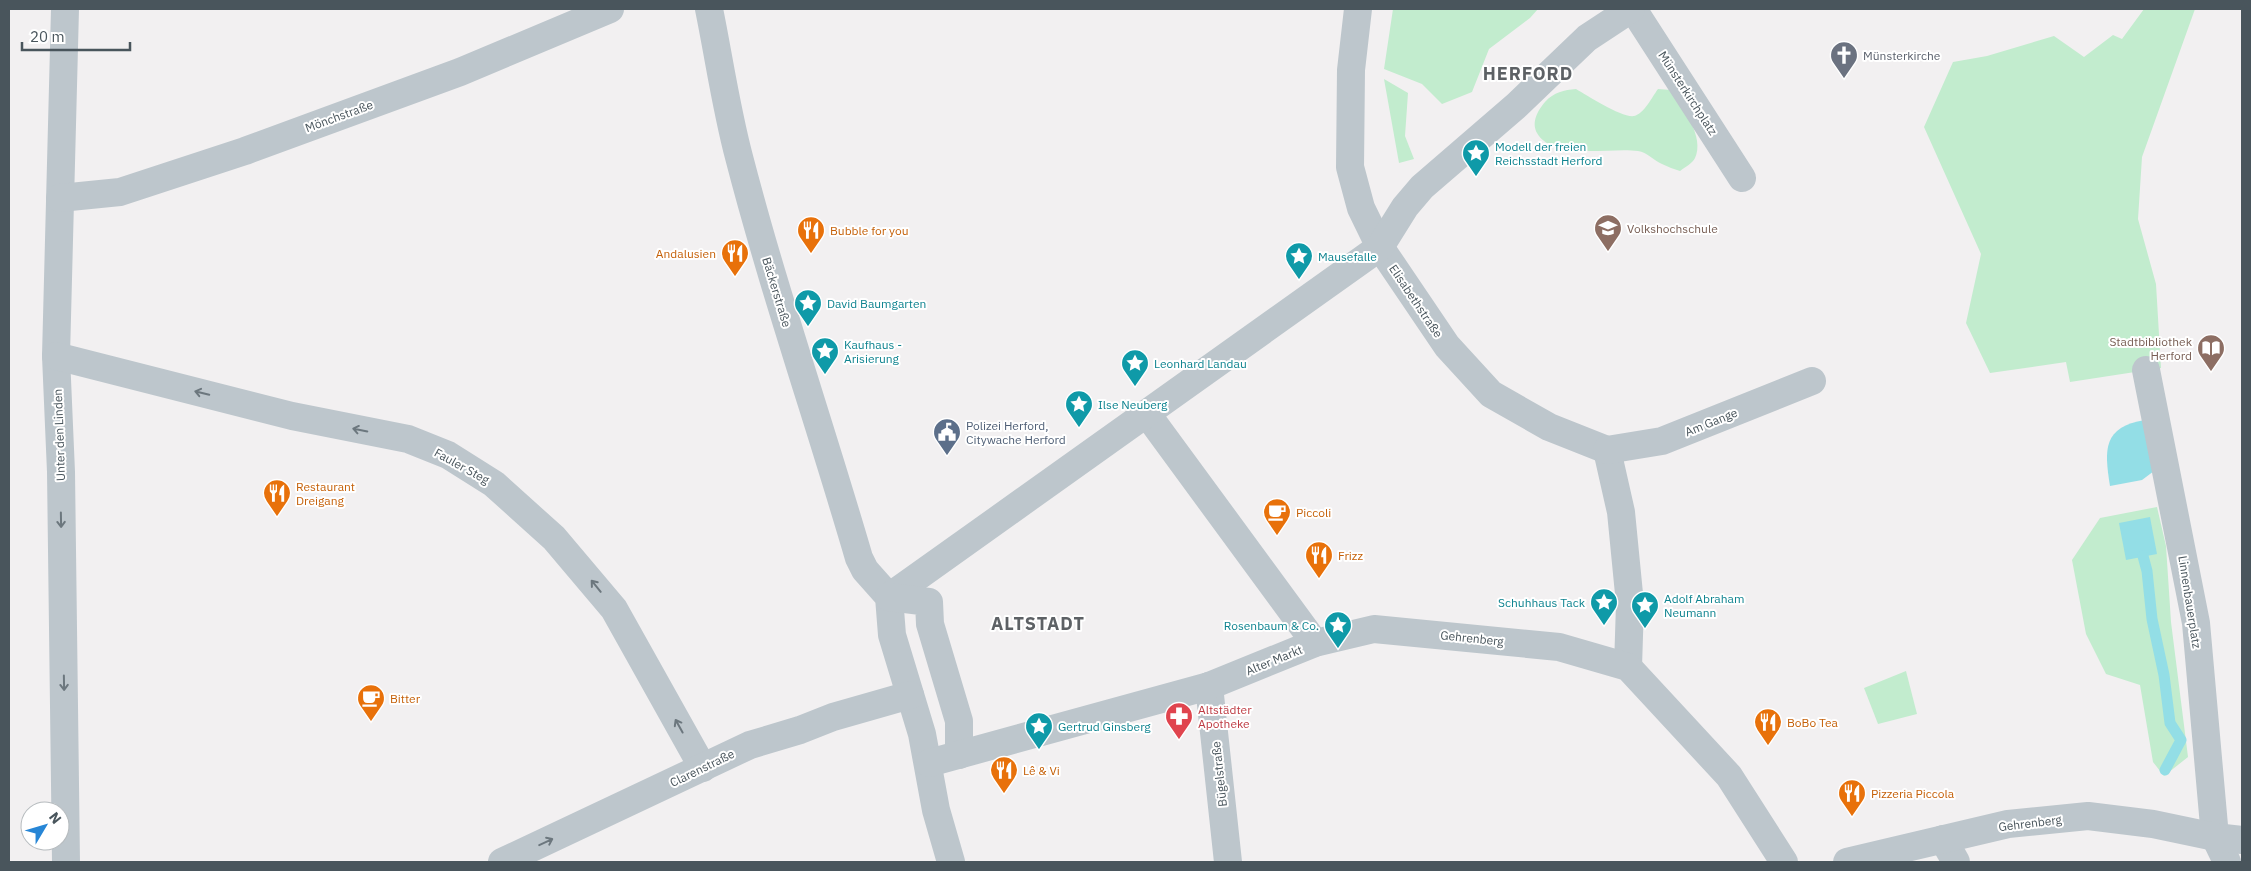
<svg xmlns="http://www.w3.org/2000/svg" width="2251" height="871" font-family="'IBM Plex Sans',sans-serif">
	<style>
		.green { fill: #c2ecce }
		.water { fill: #93dee6 }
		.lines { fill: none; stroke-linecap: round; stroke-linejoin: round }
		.stream { stroke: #93dee6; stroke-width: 11 }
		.minor { stroke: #bdc6cc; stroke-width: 28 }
		.oneway { stroke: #6c777e }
		.labels { text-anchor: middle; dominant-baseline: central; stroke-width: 4; stroke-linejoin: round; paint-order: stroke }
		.worship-label { font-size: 12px; fill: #5b616d; stroke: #fff; text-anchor: start }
		.street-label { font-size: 12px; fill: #49555c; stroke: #fff }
		.culture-label { font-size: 12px; fill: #0d838f; stroke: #fff; text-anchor: start }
		.education-label { font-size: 12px; fill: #785e54; stroke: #fff; text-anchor: start }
		.food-label { font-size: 12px; fill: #c56008; stroke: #fff; text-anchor: start }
		.service-label { font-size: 12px; fill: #4e5e75; stroke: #fff; text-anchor: start }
		.health-label { font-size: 12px; fill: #be3a42; stroke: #fff; text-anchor: start }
		.district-label { font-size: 18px; font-weight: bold; letter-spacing: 1px; fill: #5d6165; stroke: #fff }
	</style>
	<rect width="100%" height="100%" fill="#f2f0f1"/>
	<!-- green -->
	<g class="green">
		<polygon points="1393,9 1538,9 1530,18 1489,49 1472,92 1442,104 1422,84 1384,69"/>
		<polygon points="2144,9 2195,9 2142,157 2138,219 2156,284 2161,368 2070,382 2066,362 1990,373 1966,323 1981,254 1924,127 1953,62 1987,56 2054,36 2084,57 2113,35 2122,39"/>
		<polygon points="1384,79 1408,93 1405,136 1414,159 1399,163"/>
		<path d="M1576,89C1588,96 1622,118 1634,116C1644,114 1652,97 1658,89L1671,90C1683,107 1705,138 1695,158C1693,163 1685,167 1680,171C1674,169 1668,167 1662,164C1654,161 1647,152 1638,151C1610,147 1553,161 1537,133C1531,122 1538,110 1545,102C1554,92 1564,90 1576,89Z"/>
		<polygon points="2157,507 2166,546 2171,622 2188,757 2164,776 2153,762 2140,685 2106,674 2086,634 2072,560 2100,518"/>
		<polygon points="1906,671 1917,714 1878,724 1864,688"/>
	</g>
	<!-- water -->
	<g class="water">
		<path d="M2145,420L2154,471L2142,480L2110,486C2104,449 2103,427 2145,420Z"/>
		<polygon points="2150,517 2157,554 2126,560 2119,523"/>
	</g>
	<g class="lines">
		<!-- stream -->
		<polyline class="stream" points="2143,556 2147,571 2152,619 2164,675 2170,723 2181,740 2165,770"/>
		<!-- minor -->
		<g class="minor">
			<polyline points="65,9 56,356 61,472 66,862"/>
			<path d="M709,9C719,58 726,108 739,157C774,292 820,424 859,558L865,570L889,597L892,635L922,734L936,810L951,862"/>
			<polyline points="1358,9 1351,70 1350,167 1361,208 1380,247 1447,346 1491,394 1549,427 1607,450"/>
			<polyline points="1633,9 1742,178"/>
			<polyline points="60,198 120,192 245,151 460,72 610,9"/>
			<polyline points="56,356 292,416 408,439 448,455 494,484 554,538 614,609 703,768"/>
			<polyline points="2146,370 2196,623 2215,837 2227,862"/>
			<polyline points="1147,414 1315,643"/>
			<polyline points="1607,450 1621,512 1630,604 1628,667"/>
			<polyline points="1607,450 1662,441 1812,381"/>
			<polyline points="889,597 1380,247 1405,207 1422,187 1517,105 1587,38 1631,9"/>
			<polyline points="889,597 929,602 930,624 959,721 959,755"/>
			<polyline points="1209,686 1228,862"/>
			<polyline points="929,763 1209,686 1315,643 1374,629 1559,647 1628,667 1729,776 1784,862"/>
			<polyline points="1943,839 1956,862"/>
			<polyline points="502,862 750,745 800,730 833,717 910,695"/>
			<polyline points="1847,862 2008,824 2088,816 2153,824 2215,837 2242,840"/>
		</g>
	</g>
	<!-- one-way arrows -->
	<defs><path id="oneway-shaft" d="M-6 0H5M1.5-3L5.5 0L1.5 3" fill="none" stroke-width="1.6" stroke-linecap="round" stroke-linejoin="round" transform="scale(1.25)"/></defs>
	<g class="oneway">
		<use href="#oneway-shaft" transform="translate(202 393) rotate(-166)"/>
		<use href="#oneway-shaft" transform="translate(360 430) rotate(-169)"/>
		<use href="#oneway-shaft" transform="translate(61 520) rotate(89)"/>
		<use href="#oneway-shaft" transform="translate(596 586) rotate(-129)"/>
		<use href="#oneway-shaft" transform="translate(64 683) rotate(89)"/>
		<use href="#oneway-shaft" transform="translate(679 726) rotate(-119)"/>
		<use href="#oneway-shaft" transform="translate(546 842) rotate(-25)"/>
	</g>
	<!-- icons -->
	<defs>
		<g id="church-pin" transform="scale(1.4375)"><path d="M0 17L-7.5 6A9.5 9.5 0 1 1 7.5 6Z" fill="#6b7280" stroke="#fff"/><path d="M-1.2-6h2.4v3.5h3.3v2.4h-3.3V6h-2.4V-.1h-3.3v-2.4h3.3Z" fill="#fff"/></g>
		<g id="sight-pin" transform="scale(1.4375)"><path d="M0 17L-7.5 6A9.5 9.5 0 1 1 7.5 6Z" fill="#0f9aa8" stroke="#fff"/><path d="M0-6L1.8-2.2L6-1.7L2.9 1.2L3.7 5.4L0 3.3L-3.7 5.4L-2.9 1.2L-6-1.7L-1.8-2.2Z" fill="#fff"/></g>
		<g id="university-pin" transform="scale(1.4375)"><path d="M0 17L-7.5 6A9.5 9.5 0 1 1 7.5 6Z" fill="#8d6e63" stroke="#fff"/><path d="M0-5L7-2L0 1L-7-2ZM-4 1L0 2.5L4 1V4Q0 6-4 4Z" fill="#fff"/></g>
		<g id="restaurant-pin" transform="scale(1.4375)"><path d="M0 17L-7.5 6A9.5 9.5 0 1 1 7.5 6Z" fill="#e8710a" stroke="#fff"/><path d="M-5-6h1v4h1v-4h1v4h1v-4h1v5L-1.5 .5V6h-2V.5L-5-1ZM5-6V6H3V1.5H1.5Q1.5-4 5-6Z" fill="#fff"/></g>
		<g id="library-pin" transform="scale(1.4375)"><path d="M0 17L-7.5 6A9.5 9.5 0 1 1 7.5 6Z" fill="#8d6e63" stroke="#fff"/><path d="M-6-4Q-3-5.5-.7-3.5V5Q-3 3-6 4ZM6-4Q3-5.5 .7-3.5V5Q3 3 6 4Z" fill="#fff"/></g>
		<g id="civic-pin" transform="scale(1.4375)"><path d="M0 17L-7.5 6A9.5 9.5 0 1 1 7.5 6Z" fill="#5c6f8a" stroke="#fff"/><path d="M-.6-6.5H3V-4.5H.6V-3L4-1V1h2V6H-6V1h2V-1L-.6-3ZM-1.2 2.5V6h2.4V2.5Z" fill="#fff"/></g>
		<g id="cafe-pin" transform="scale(1.4375)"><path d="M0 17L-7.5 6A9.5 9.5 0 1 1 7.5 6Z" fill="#e8710a" stroke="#fff"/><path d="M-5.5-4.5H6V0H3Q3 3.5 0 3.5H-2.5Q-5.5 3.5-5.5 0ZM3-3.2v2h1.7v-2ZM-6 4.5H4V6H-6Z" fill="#fff"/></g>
		<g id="pharmacy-pin" transform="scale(1.4375)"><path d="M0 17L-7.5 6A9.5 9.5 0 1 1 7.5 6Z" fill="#e0444e" stroke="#fff"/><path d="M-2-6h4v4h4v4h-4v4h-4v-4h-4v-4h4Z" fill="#fff"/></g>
	</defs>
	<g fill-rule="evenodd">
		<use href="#church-pin" x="1844" y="55"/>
		<use href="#sight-pin" x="1476" y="153"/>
		<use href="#university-pin" x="1608" y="228"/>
		<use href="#restaurant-pin" x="811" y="230"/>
		<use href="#restaurant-pin" x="735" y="253"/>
		<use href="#sight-pin" x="1299" y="256"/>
		<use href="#sight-pin" x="808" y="303"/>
		<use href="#library-pin" x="2211" y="348"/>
		<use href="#sight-pin" x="825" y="351"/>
		<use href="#sight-pin" x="1135" y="363"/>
		<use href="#sight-pin" x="1079" y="404"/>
		<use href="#civic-pin" x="947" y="432"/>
		<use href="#restaurant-pin" x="277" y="493"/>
		<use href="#cafe-pin" x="1277" y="512"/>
		<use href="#restaurant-pin" x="1319" y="555"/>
		<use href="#sight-pin" x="1604" y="602"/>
		<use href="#sight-pin" x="1645" y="605"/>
		<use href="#sight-pin" x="1338" y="625"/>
		<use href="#cafe-pin" x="371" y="698"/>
		<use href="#pharmacy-pin" x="1179" y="716"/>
		<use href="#restaurant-pin" x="1768" y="722"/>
		<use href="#sight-pin" x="1039" y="726"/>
		<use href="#restaurant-pin" x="1004" y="770"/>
		<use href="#restaurant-pin" x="1852" y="793"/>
	</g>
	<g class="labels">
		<!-- worship labels -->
		<g class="worship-label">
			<text x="1863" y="55">Münsterkirche</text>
		</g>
		<!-- street labels -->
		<g class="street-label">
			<text transform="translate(1688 93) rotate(57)">Münsterkirchplatz</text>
			<text transform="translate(339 116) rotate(-20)">Mönchstraße</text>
			<text transform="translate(777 292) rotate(73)">Bäckerstraße</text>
			<text transform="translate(1416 301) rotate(56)">Elisabethstraße</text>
			<text transform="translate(1711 422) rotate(-22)">Am Gange</text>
			<text transform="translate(59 435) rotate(-92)">Unter den Linden</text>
			<text transform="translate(462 466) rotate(29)">Fauler Steg</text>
			<text transform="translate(2190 602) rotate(81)">Linnenbauerplatz</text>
			<text transform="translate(1472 638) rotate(6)">Gehrenberg</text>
			<text transform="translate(1274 660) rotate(-22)">Alter Markt</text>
			<text transform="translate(702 768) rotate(-26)">Clarenstraße</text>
			<text transform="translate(1219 774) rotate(-96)">Bügelstraße</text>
			<text transform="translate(2030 823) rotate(-7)">Gehrenberg</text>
		</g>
		<!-- culture labels -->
		<g class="culture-label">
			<text x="1495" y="146">Modell der freien<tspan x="1495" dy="14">Reichsstadt Herford</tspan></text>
			<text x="1318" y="256">Mausefalle</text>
			<text x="827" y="303">David Baumgarten</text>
			<text x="844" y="344">Kaufhaus -<tspan x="844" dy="14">Arisierung</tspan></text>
			<text x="1154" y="363">Leonhard Landau</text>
			<text x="1098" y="404">Ilse Neuberg</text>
			<text x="1664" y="598">Adolf Abraham<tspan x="1664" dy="14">Neumann</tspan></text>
			<text x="1585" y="602" text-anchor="end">Schuhhaus Tack</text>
			<text x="1319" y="625" text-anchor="end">Rosenbaum &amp; Co.</text>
			<text x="1058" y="726">Gertrud Ginsberg</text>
		</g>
		<!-- education labels -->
		<g class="education-label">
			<text x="1627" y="228">Volkshochschule</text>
			<text x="2192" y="341" text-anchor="end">Stadtbibliothek<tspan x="2192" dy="14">Herford</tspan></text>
		</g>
		<!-- food labels -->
		<g class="food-label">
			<text x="830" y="230">Bubble for you</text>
			<text x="716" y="253" text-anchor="end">Andalusien</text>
			<text x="296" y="486">Restaurant<tspan x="296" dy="14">Dreigang</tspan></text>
			<text x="1296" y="512">Piccoli</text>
			<text x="1338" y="555">Frizz</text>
			<text x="390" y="698">Bitter</text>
			<text x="1787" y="722">BoBo Tea</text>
			<text x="1023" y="770">Lê &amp; Vi</text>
			<text x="1871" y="793">Pizzeria Piccola</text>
		</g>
		<!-- service labels -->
		<g class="service-label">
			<text x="966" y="425">Polizei Herford,<tspan x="966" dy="14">Citywache Herford</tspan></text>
		</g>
		<!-- health labels -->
		<g class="health-label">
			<text x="1198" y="709">Altstädter<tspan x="1198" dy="14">Apotheke</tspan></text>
		</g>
		<!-- district labels -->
		<g class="district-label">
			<text x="1528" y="73">HERFORD</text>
			<text x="1038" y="623">ALTSTADT</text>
		</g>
	</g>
	<!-- border -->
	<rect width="2251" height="871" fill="none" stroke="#49555c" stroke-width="20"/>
	<!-- north arrow -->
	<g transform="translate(45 826) rotate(52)"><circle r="24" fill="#ffffff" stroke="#b6bbbe"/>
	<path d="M0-4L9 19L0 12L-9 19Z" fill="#2786d6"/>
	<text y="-8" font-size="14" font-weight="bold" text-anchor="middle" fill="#49555c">N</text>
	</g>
	<!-- scale -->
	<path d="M22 42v8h108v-8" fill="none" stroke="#49555c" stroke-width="2.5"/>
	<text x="30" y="42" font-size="15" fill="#49555c" stroke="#ffffff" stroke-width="4" paint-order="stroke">20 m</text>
</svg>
